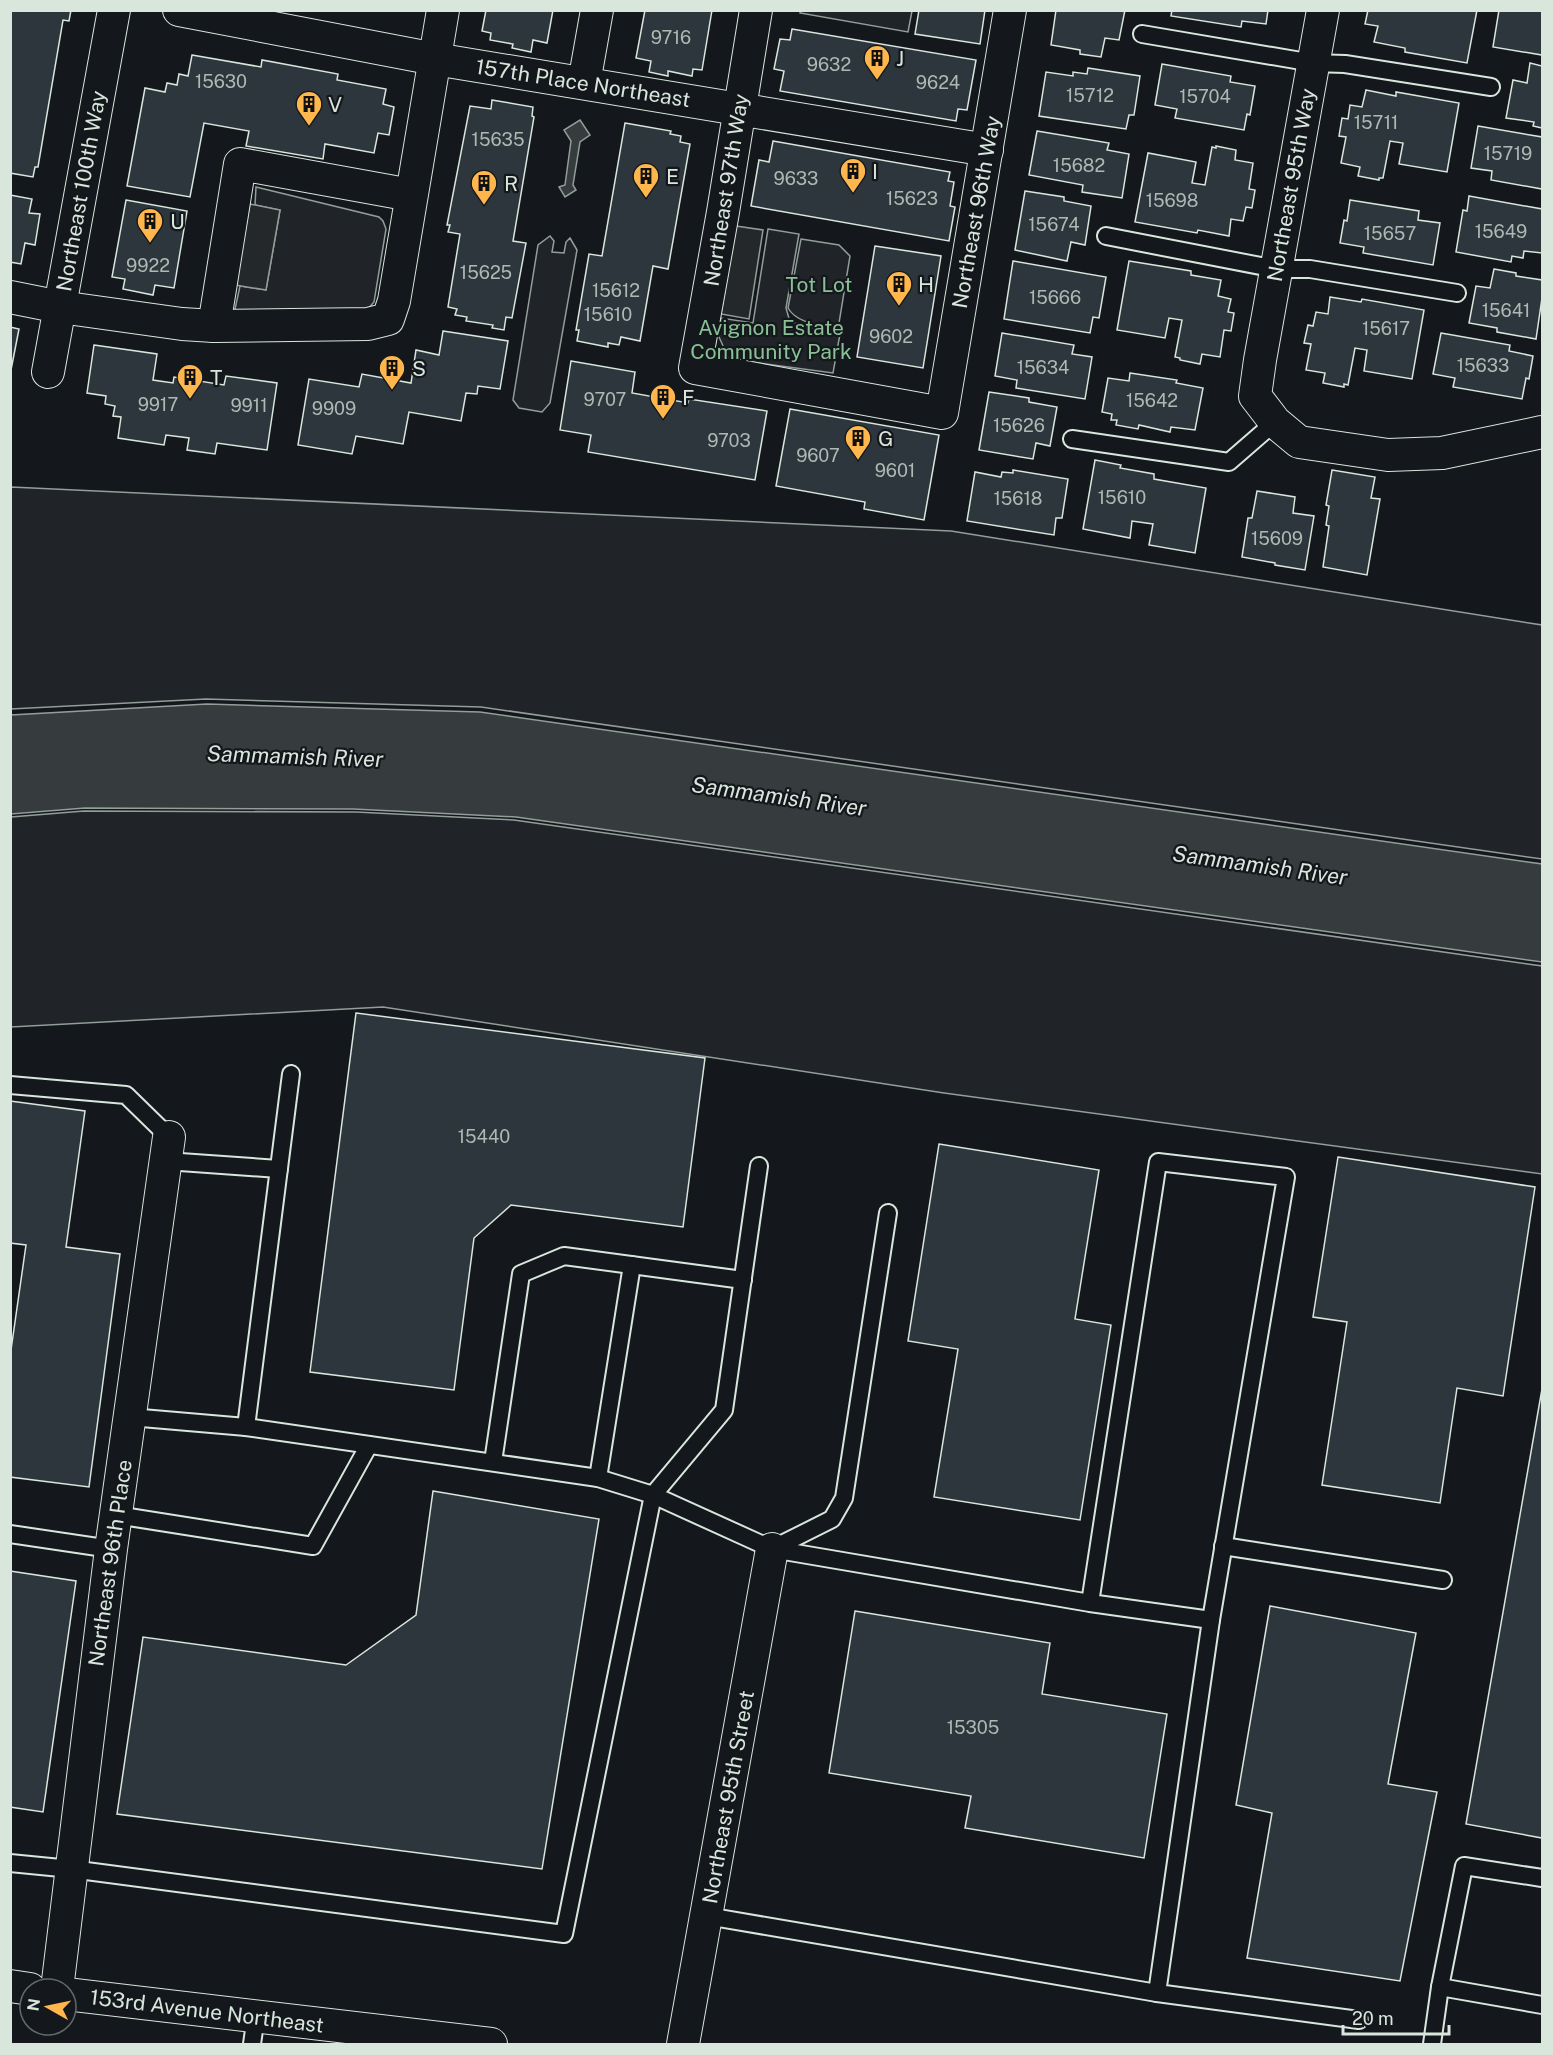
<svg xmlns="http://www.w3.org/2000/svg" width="1553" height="2055" font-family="'Public Sans',sans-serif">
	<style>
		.green { fill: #202428; stroke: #939e99; stroke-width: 1.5 }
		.parking { fill: #24282b; stroke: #939e99; stroke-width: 1.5 }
		.water { fill: #363b3e; stroke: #939e99; stroke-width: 1.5 }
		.building { fill: #2c363c; stroke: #d8e6dc; stroke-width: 1.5 }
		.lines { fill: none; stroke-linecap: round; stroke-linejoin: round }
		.lane-casing { stroke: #d8e6dc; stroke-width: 20 }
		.street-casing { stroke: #d8e6dc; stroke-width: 34 }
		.lane { stroke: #14181c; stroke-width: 16 }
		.street { stroke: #14181c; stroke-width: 32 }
		.labels { text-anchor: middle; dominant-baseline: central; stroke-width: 4.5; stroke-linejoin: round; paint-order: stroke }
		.number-label { font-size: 18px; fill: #adbab4 }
		.poi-label { font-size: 21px; fill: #d8e6dc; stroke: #14181c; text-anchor: start }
		.street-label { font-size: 21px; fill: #d8e6dc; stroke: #14181c }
		.park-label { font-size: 21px; fill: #8ac095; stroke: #14181c }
		.water-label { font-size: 22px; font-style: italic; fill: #d8e6dc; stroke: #14181c }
	</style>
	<rect width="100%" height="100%" fill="#14181c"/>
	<!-- green -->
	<g class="green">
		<polygon points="801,10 912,10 912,11 908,32 800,13"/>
		<polygon points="256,187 379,217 383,221 386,229 374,302 366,311 239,315 235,309 240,286 266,290 280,210 255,205"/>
		<polygon points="768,229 799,234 786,308 790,322 840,334 833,373 743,361 724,348 719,337 721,318 753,323"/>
		<polygon points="550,236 554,241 552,252 564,253 566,242 570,238 577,250 550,403 542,412 519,408 513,400 538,245"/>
		<path d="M801,239L839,245L850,256L838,329C822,325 797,324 788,308Z"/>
		<polygon points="11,487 951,531 1542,625 1542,859 481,707 206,699 11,709"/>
		<polygon points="84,811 356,812 514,820 1542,966 1542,1174 944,1093 383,1007 11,1027 11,817"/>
	</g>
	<!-- parking -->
	<g class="parking">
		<polygon points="250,204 280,210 266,290 235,285"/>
		<polygon points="736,226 763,230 749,319 721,314"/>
	</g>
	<!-- water -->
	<g class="water">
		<polygon points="580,120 590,135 580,142 573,185 576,190 565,197 559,187 565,185 571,141 564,130"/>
		<polygon points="207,704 480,712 1542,864 1542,962 516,817 353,809 85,808 11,814 11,715"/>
	</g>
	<!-- building -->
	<g class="building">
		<polygon points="10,10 71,10 69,21 63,20 38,167 35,167 33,177 10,173"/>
		<polygon points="486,10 553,10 547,43 533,40 531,52 512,48 513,44 490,40 491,33 482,31"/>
		<polygon points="645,10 712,10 702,70 693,69 692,76 668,71 668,76 649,72 651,61 636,58"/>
		<polygon points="919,10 985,10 980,44 915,34"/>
		<polygon points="1056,10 1125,10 1119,40 1105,38 1101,57 1080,54 1080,50 1051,45"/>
		<polygon points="1172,10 1268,10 1266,24 1242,21 1241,27 1171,16"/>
		<polygon points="1368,10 1477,10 1467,63 1405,52 1405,48 1374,42 1378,26 1365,24"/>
		<polygon points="1499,10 1542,10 1542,55 1493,47"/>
		<polygon points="792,29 976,60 967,110 958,109 956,121 780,91 784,71 774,69 780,39 790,40"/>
		<polygon points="192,55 261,67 262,60 338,74 337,80 386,89 383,104 394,107 389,135 378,133 374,153 325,144 323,159 246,146 249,131 204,123 190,197 127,186 145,88 165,92 167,83 177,85 179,74 188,76"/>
		<polygon points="1530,63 1542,66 1542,128 1533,126 1534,122 1506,118 1513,80 1527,83"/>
		<polygon points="1162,64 1231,76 1230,82 1255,86 1250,115 1247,114 1244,130 1175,118 1177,109 1155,105"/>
		<polygon points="1088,68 1140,76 1134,115 1129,115 1126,129 1039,116 1046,72 1073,76 1073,72 1087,74"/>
		<polygon points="1366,90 1396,96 1396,92 1459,103 1447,172 1399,164 1403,143 1390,141 1383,178 1379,178 1379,180 1358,176 1360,167 1341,163 1346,137 1339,136 1342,118 1348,119 1350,105 1362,107"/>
		<polygon points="492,100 533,107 532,116 534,117 513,241 526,243 512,318 506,317 504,330 492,328 493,325 466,321 467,317 455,315 457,309 448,307 460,234 448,232 450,225 447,225 470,106 491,109"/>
		<polygon points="625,123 671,131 670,134 681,136 680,142 690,144 668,269 653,266 640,341 621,337 619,345 608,343 608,347 577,341 579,330 576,330 589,254 602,256"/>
		<polygon points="1478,126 1542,137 1542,189 1491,180 1492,171 1471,168"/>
		<polygon points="1037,131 1109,143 1107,150 1129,154 1122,198 1082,192 1083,185 1029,175"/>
		<polygon points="773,141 950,172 948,181 954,182 950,206 955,207 949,241 751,206 759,160 769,162"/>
		<polygon points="1216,146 1236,150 1235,160 1253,163 1249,189 1255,190 1252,208 1246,207 1243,221 1231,219 1229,236 1198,230 1197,233 1135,222 1148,153 1196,162 1192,183 1205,185 1212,147 1216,148"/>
		<polygon points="1025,191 1064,197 1064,201 1091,206 1085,245 1071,242 1067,261 1015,250"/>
		<polygon points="10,195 32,199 29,213 40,214 35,245 25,243 21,264 10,262"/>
		<polygon points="1469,196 1542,209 1542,253 1524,251 1523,258 1512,256 1511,262 1456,252 1463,210 1467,211"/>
		<polygon points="126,200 187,211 174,288 155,285 153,295 123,289 125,279 112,277"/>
		<polygon points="1350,200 1419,211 1418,220 1440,223 1433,265 1363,253 1364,247 1340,243 1344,220 1347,221"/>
		<polygon points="875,246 941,256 923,368 857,357"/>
		<polygon points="1013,261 1106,277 1099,318 1093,317 1090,333 1004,319"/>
		<polygon points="1129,261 1191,271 1191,275 1221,280 1218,296 1231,299 1228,312 1234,313 1231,331 1224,330 1220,357 1202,354 1200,364 1180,360 1180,358 1175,357 1182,320 1169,318 1165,338 1117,330"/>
		<polygon points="1494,269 1516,273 1516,276 1542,280 1542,298 1536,339 1497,332 1497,328 1469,323 1476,286 1490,288"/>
		<polygon points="1330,297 1361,302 1362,299 1424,310 1412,379 1364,371 1367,350 1355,348 1348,385 1344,384 1344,387 1323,383 1325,373 1306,370 1311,344 1304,343 1308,325 1313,326 1316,312 1328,314"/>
		<polygon points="10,327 19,329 10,375"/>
		<polygon points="443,331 508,341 500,389 478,386 477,394 466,393 461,421 409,412 403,444 356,436 352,454 298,445 309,379 359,387 362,374 411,383 416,350 439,355"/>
		<polygon points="1002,333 1074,345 1072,354 1092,357 1085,399 1016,388 1017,380 995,376"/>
		<polygon points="1441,333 1510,345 1509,351 1533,356 1529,379 1526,378 1522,399 1453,387 1455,378 1433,374"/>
		<polygon points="94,345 157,354 153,380 173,383 174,377 224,385 226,376 277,383 267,450 217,443 215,454 187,450 189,438 166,435 164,445 118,438 121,417 113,416 115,406 105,404 106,396 87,393"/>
		<polygon points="571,361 635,372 632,393 688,403 689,399 767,411 755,480 588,452 591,435 560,430"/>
		<polygon points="1130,373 1177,380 1176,383 1203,388 1195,430 1171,427 1170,432 1139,425 1138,429 1116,425 1117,420 1111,420 1112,414 1102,412 1108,378 1129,381"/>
		<polygon points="989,392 1029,398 1029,402 1057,407 1050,446 1036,443 1033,459 979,450"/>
		<polygon points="790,409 939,435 924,520 864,509 865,502 776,486"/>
		<polygon points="1095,460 1121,465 1120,468 1154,474 1154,479 1206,488 1195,553 1149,545 1153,524 1132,521 1130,538 1083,529"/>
		<polygon points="1013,470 1068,479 1062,518 1056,518 1054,535 967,521 975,472 1001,477 1002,472 1013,473"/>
		<polygon points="1332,470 1375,477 1371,498 1380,499 1367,575 1323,567 1329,526 1326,525 1329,506 1326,505"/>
		<polygon points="1257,491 1295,497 1293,513 1314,516 1305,570 1275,565 1275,563 1242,557 1248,518 1252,518"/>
		<polygon points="356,1013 705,1058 683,1227 511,1205 474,1238 454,1390 310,1372"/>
		<polygon points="10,1101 85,1111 66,1247 120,1254 89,1487 10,1477 10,1357 26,1245 10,1243"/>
		<polygon points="939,1144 1099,1170 1075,1319 1111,1325 1080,1520 934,1497 958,1349 908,1341"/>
		<polygon points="1338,1157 1535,1187 1503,1396 1457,1388 1440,1503 1322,1485 1347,1322 1313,1317"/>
		<polygon points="1542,1389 1542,1838 1466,1824"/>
		<polygon points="433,1491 599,1519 542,1869 117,1814 143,1637 346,1665 416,1615"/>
		<polygon points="10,1571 76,1581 43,1812 10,1807"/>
		<polygon points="1270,1606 1416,1633 1388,1784 1437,1792 1400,1981 1247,1958 1272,1813 1236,1805"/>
		<polygon points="855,1611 1050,1643 1042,1694 1167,1714 1144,1858 965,1828 971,1796 829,1773"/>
	</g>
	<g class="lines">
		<!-- lane casing -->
		<g class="lane-casing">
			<g id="lane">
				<polyline points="1142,34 1313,63 1345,64 1491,87"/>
				<polyline points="1106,236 1276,269 1310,269 1457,293"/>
				<polyline points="1072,439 1229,462 1275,422"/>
				<polyline points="10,1085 126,1095 169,1137"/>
				<polyline points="166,1161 279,1169"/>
				<polyline points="130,1417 246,1427 291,1074"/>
				<polyline points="246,1427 598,1478 653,1495 724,1410 759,1166"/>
				<polyline points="493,1462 521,1274 564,1256 743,1280"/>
				<polyline points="598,1478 632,1265"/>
				<polyline points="116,1515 313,1546 369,1445"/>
				<polyline points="10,1534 111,1549"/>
				<polyline points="1223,1546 1443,1580"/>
				<polyline points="772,1549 832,1519 844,1498 888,1213"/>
				<polyline points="1211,1620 1157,1993 1359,2020"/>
				<polyline points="10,1863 71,1869 564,1934 653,1495 772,1549 1090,1603 1211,1620 1286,1177 1158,1162 1090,1603"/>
				<polyline points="1542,1878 1464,1866 1440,1987 1542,2005"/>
				<polyline points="707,1916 1157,1993"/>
				<polyline points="252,2044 256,2016"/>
				<polyline points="1432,2044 1440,1987"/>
			</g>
		</g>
		<!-- street casing -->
		<g class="street-casing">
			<g id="street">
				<polyline points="179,10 435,59 987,150"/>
				<polyline points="756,10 723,212 695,368 942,413 1010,10"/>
				<polyline points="1323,10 1260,360 1255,396 1275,422 1299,442 1388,455 1442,453 1542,432"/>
				<polyline points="584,83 597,10"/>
				<polyline points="10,297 60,307 182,324 214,326 368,324 388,319 394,301 443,10"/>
				<polyline points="214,326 240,164 411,195"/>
				<polyline points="48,372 114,10"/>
				<polyline points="10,1986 30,1989"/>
				<polyline points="57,1989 111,1549 169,1137"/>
				<polyline points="66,1994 491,2044"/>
				<polyline points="683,2044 772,1549"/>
			</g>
		</g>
		<!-- lane -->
		<use href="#lane" class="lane"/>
		<!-- street -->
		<use href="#street" class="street"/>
	</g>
	<!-- icons -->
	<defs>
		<g id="building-pin" transform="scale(1.35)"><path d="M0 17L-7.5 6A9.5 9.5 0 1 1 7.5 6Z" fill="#ffb74d" stroke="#14181c"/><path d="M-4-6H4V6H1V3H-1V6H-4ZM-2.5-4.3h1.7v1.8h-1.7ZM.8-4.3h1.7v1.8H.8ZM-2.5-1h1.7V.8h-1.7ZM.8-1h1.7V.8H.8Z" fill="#111"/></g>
	</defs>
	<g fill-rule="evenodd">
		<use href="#building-pin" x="877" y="58"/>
		<use href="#building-pin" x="309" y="104"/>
		<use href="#building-pin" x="853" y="171"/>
		<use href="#building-pin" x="646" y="176"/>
		<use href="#building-pin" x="484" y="183"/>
		<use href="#building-pin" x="150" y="221"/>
		<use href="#building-pin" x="899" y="284"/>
		<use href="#building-pin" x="392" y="368"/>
		<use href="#building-pin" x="190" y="377"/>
		<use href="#building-pin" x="663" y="397"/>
		<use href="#building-pin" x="858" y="438"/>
	</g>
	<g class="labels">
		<!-- number labels -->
		<g class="number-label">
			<text x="671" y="37">9716</text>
			<text x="829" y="64">9632</text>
			<text x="221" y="81">15630</text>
			<text x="938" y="82">9624</text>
			<text x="1090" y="95">15712</text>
			<text x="1205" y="96">15704</text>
			<text x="1376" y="122">15711</text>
			<text x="498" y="139">15635</text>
			<text x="1508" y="153">15719</text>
			<text x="1079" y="165">15682</text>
			<text x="796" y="178">9633</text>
			<text x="912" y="198">15623</text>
			<text x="1172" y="200">15698</text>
			<text x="1054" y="224">15674</text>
			<text x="1501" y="231">15649</text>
			<text x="1390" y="233">15657</text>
			<text x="148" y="265">9922</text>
			<text x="486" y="272">15625</text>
			<text x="616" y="290">15612</text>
			<text x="1055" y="297">15666</text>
			<text x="1506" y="310">15641</text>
			<text x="608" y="314">15610</text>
			<text x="1386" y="328">15617</text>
			<text x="891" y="336">9602</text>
			<text x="1483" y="365">15633</text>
			<text x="1043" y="367">15634</text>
			<text x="605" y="399">9707</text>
			<text x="1152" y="400">15642</text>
			<text x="158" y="404">9917</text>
			<text x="249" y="405">9911</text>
			<text x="334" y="408">9909</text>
			<text x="1019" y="425">15626</text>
			<text x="729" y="440">9703</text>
			<text x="818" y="455">9607</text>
			<text x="895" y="470">9601</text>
			<text x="1122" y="497">15610</text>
			<text x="1018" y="498">15618</text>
			<text x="1277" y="538">15609</text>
			<text x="484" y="1136">15440</text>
			<text x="973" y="1727">15305</text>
		</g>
		<!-- poi labels -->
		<g class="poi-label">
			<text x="896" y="58">J</text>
			<text x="328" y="104">V</text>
			<text x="872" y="171">I</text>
			<text x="666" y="176">E</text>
			<text x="504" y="183">R</text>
			<text x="170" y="221">U</text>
			<text x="918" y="284">H</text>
			<text x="412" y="368">S</text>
			<text x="210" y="377">T</text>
			<text x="682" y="397">F</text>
			<text x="878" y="438">G</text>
		</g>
		<!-- street labels -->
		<g class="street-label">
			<text transform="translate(583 83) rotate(9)">157th Place Northeast</text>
			<text transform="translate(1291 185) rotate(-80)">Northeast 95th Way</text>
			<text transform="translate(726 190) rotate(-81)">Northeast 97th Way</text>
			<text transform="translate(81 191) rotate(-80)">Northeast 100th Way</text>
			<text transform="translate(976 212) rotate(-80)">Northeast 96th Way</text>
			<text transform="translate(110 1563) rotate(-82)">Northeast 96th Place</text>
			<text transform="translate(728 1797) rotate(-80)">Northeast 95th Street</text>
			<text transform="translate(207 2011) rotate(7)">153rd Avenue Northeast</text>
		</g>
		<!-- park labels -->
		<g class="park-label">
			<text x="819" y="284">Tot Lot</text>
			<text x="771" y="327">Avignon Estate<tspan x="771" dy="24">Community Park</tspan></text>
		</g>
		<!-- water labels -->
		<g class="water-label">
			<text transform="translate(295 756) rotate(2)">Sammamish River</text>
			<text transform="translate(779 796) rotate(8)">Sammamish River</text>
			<text transform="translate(1260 865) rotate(8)">Sammamish River</text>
		</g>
	</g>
	<!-- border -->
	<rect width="1553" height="2055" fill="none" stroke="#d8e6dc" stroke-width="24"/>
	<!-- north arrow -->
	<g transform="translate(48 2007) rotate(279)"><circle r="28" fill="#14181c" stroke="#626a69" stroke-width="1.5"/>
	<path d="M0-4.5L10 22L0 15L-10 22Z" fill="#ffb74d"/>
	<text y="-9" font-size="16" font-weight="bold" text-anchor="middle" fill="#d8e6dc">N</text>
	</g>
	<!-- scale -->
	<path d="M1343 2025v9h106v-9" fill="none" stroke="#d8e6dc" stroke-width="3"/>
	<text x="1352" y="2025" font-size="18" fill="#d8e6dc" stroke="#14181c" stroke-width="4.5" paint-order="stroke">20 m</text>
</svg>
